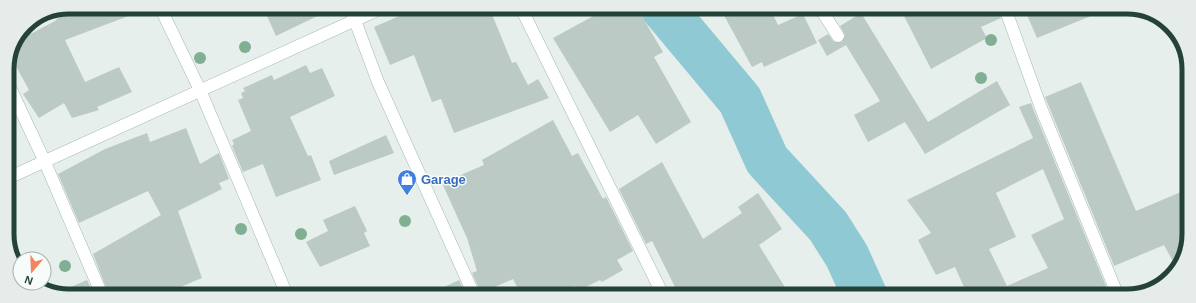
<svg xmlns="http://www.w3.org/2000/svg" width="1196" height="303" font-family="Helvetica,sans-serif">
	<style>
		.lines { fill: none; stroke-linecap: round; stroke-linejoin: round }
		.river { stroke: #8ec9d4; stroke-width: 45 }
		.building { fill: #bbcac4; fill-rule: evenodd }
		.street-casing { stroke: #a8b8b2; stroke-width: 13 }
		.street { stroke: #fff; stroke-width: 12 }
		.tree { fill: #80af93 }
		.labels { text-anchor: middle; dominant-baseline: central; stroke-width: 3; stroke-linejoin: round; paint-order: stroke }
		.shop-label { font-size: 13px; font-weight: bold; fill: #366cbe; stroke: #f7fbf9; text-anchor: start }
		.rim { fill: none; stroke: #24423a; stroke-width: 5 }
	</style>
	<rect width="100%" height="100%" fill="#e6efeb"/>
	<g class="lines">
		<!-- river -->
		<polyline class="river" points="663,8 740,100 767,160 828,226 847,256 865,296"/>
	</g>
	<!-- building -->
	<g class="building">
		<polygon points="82,7 147,7 147,9 65,40 85,82 119,67 132,92 97,107 99,110 72,118 64,103 39,118 23,94 29,90 11,57 19,40 57,20 56,19"/>
		<polygon points="263,7 336,7 276,36"/>
		<polygon points="420,7 489,7 512,63 516,62 528,85 538,79 549,98 454,133 441,99 432,102 414,55 390,65 374,27"/>
		<polygon points="608,8 637,8 663,52 654,57 691,122 656,144 638,115 610,132 553,38"/>
		<polygon points="720,8 770,8 778,25 803,14 817,43 764,67 762,62 752,67"/>
		<polygon points="900,8 998,8 1001,18 981,27 987,38 931,69"/>
		<polygon points="1024,8 1108,8 1108,9 1037,38"/>
		<polygon points="861,13 928,122 997,81 1010,105 925,154 905,122 868,142 854,115 880,101 846,45 827,56 818,40 828,34 834,42 842,42 845,35 840,26"/>
		<polygon points="306,65 310,73 322,68 335,96 290,117 308,156 311,155 321,180 276,197 263,164 243,172 232,146 234,144 232,140 251,131 238,100 243,98 241,93 245,91 243,88 272,75 274,80"/>
		<polygon points="1081,82 1136,211 1188,189 1188,246 1176,267 1164,245 1114,266 1045,97"/>
		<path d="M1031,103L1034,111L1110,296H968L955,267L936,275L918,240L931,233L907,200L1033,138L1019,107ZM1043,169L1064,219L1031,235L1048,268L1007,286L989,249L1016,237L996,193Z"/>
		<polygon points="553,120 572,156 578,153 603,199 606,197 633,251 617,260 623,270 602,282 600,280 578,291 576,286 557,295 521,295 513,279 481,293 472,273 477,271 467,238 442,183 484,165 482,160"/>
		<polygon points="186,128 200,164 219,153 229,179 219,183 222,189 178,211 202,278 178,288 182,295 109,295 93,254 161,215 148,191 79,223 58,174 105,149 147,133 150,142"/>
		<polygon points="386,135 394,153 334,175 329,161"/>
		<polygon points="662,162 703,239 742,213 738,207 758,193 782,229 759,245 786,289 776,296 679,295 652,241 646,244 619,189"/>
		<polygon points="355,206 367,231 364,233 370,246 320,267 306,242 328,231 323,220"/>
		<polygon points="87,280 94,295 55,294"/>
		<polygon points="459,280 466,295 427,295"/>
	</g>
	<g class="lines">
		<!-- street casing -->
		<g class="street-casing">
			<g id="street">
				<polyline points="160,7 200,90 287,295"/>
				<polyline points="350,7 378,82 474,295"/>
				<polyline points="521,8 663,295"/>
				<polyline points="820,8 838,36"/>
				<polyline points="1005,8 1041,108 1118,296"/>
				<polyline points="7,81 44,160 102,295"/>
				<polyline points="8,178 384,7"/>
			</g>
		</g>
		<!-- street -->
		<use href="#street" class="street"/>
	</g>
	<!-- trees -->
	<g class="tree">
		<circle cx="991" cy="40" r="6"/>
		<circle cx="245" cy="47" r="6"/>
		<circle cx="200" cy="58" r="6"/>
		<circle cx="981" cy="78" r="6"/>
		<circle cx="405" cy="221" r="6"/>
		<circle cx="241" cy="229" r="6"/>
		<circle cx="301" cy="234" r="6"/>
		<circle cx="65" cy="266" r="6"/>
	</g>
	<!-- icons -->
	<defs>
		<g id="shop-pin" transform="scale(1)"><path d="M0 17L-7.5 6A9.5 9.5 0 1 1 7.5 6Z" fill="#3f7fe0" stroke="#f7fbf9"/><path d="M-5-2.5h2.3a2.7 3.5 0 0 1 5.4 0H5L5.5 6h-11ZM-1.5-2.5h3a1.5 2.3 0 0 0-3 0Z" fill="#fff"/></g>
	</defs>
	<g fill-rule="evenodd">
		<use href="#shop-pin" x="407" y="179"/>
	</g>
	<g class="labels">
		<!-- shop labels -->
		<g class="shop-label">
			<text x="421" y="179">Garage</text>
		</g>
	</g>
	<!-- crop -->
	<path d="M0 0H1196V303H0ZM69 14H1127A55 55 0 0 1 1182 69V234A55 55 0 0 1 1127 289H69A55 55 0 0 1 14 234V69A55 55 0 0 1 69 14Z" fill="#e6ecea" fill-rule="evenodd"/>
	<path class="rim" d="M69 14H1127A55 55 0 0 1 1182 69V234A55 55 0 0 1 1127 289H69A55 55 0 0 1 14 234V69A55 55 0 0 1 69 14Z"/>
	<!-- north arrow -->
	<g transform="translate(32 271) rotate(199)"><circle r="19" fill="#f7fbf9" stroke="#a3b1ad"/>
	<path d="M0-3L7 15L0 10L-7 15Z" fill="#f4845f"/>
	<text y="-6" font-size="11" font-weight="bold" text-anchor="middle" fill="#24423a">N</text>
	</g>
</svg>
